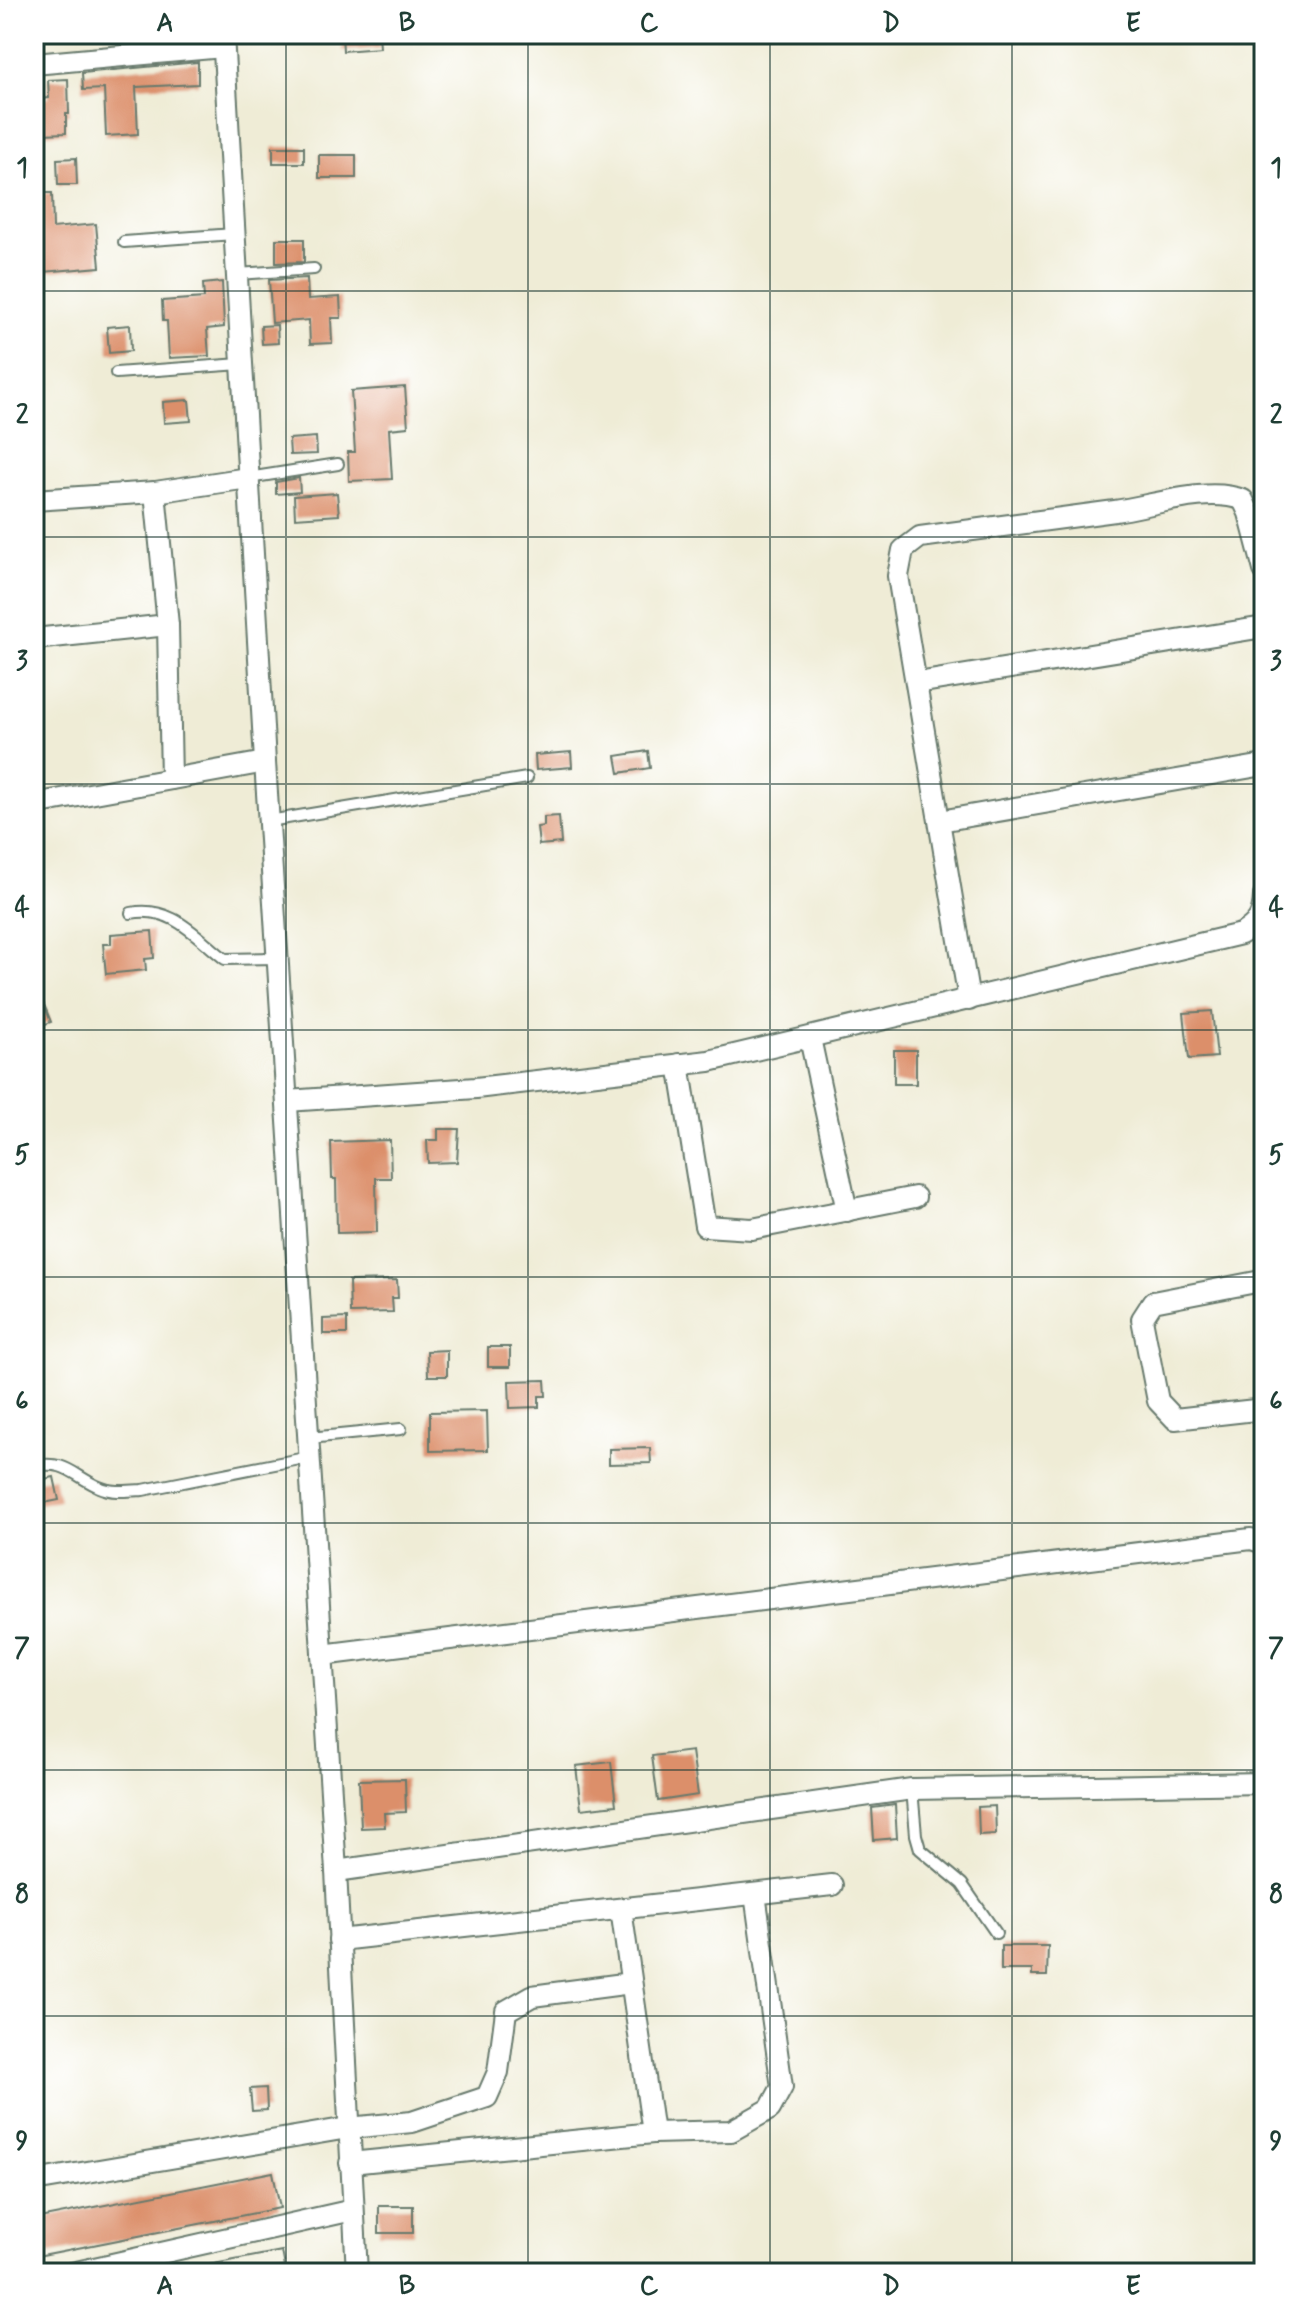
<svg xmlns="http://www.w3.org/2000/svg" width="1298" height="2307" font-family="Mynerve,sans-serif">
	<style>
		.building { fill: #dc8f6a }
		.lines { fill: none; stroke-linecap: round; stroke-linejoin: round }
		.lane-casing { stroke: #687a6d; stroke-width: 14 }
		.street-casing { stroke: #687a6d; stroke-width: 24 }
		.lane { stroke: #fff; stroke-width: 10 }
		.street { stroke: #fff; stroke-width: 20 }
		.grid { fill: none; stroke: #1f3d34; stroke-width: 2; stroke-opacity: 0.55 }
		.neatline { fill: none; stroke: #1f3d34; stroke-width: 3 }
		.grid-label { font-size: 26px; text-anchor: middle; font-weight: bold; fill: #1f3d34 }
	</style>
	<rect width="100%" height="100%" fill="#fff"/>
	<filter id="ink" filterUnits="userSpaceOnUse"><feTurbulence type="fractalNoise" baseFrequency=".0125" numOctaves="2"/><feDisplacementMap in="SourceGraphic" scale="16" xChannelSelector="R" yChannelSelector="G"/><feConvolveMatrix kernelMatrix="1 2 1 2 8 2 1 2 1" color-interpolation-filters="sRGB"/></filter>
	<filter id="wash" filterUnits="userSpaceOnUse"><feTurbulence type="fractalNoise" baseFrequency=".006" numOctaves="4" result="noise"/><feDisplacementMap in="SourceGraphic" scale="32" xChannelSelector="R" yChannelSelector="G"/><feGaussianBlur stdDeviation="1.8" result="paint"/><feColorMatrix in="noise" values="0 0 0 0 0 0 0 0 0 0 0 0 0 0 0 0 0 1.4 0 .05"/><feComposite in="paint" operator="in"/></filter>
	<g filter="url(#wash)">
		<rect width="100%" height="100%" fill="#efecd6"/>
		<g id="blocks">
			<!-- building -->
			<g class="building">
				<polygon points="342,34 379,34 380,48 343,51"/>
				<polygon points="198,62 198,84 136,87 138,134 106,136 104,89 83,90 82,73"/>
				<polygon points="68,79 69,114 66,114 66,133 42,134 40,99 49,98 48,80"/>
				<rect x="273" y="147" width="31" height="16"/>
				<rect x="319" y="155" width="37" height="23"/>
				<polygon points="76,158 77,185 58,185 57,159"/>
				<polygon points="36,193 52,193 53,228 96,224 100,267 43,272"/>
				<polygon points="276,239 304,239 304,262 276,263"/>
				<polygon points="307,278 308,299 340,297 341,318 331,318 332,343 310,344 309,320 272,323 269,280"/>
				<polygon points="222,282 224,327 207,329 209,356 169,358 167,321 163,321 162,301 204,298 203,284"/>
				<polygon points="130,325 131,351 109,353 107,327"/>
				<polygon points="277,325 278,343 262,344 261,326"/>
				<polygon points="405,387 408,427 389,429 392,479 349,481 348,452 355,452 351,391"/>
				<polygon points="189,400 191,421 164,423 163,402"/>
				<polygon points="316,437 317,454 290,455 289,439"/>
				<polygon points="299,478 300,492 276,494 276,482"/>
				<polygon points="337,493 339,515 295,518 294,496"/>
				<polygon points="648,751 650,768 619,773 616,756"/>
				<polygon points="571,752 572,767 536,770 535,755"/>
				<polygon points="559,816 561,843 539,845 537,827 544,826 544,817"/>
				<polygon points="152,931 154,958 145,959 146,970 106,974 103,944 111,944 111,934"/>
				<polygon points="34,980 51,1022 34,1028"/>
				<polygon points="1212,1011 1217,1057 1189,1059 1184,1013"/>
				<rect x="894" y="1050" width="22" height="34"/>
				<polygon points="438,1129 459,1129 457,1162 428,1163 427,1140 438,1140"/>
				<polygon points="390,1140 391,1178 376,1178 377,1232 337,1233 336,1179 332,1179 331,1142"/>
				<polygon points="397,1280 398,1298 392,1298 393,1312 350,1313 349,1281"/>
				<polygon points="347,1318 347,1334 323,1334 323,1319"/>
				<rect x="488" y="1347" width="22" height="20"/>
				<polygon points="447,1350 447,1376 428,1376 427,1351"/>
				<polygon points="545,1380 546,1396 539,1396 539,1407 510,1408 509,1381"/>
				<polygon points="487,1411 488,1450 430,1451 430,1412"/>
				<polygon points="650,1448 651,1463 609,1464 609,1449"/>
				<polygon points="54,1477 59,1500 34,1505 34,1481"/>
				<polygon points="692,1751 698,1795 658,1801 652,1756"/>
				<polygon points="611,1762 616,1805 581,1809 576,1766"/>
				<polygon points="405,1779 406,1812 384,1813 385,1827 361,1828 359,1780"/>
				<polygon points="895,1805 897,1838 874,1840 872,1808"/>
				<polygon points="995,1806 996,1834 979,1835 978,1807"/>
				<polygon points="1001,1946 1048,1946 1047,1976 1032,1976 1032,1970 1001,1970"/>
				<polygon points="266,2088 267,2110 252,2111 250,2089"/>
				<polygon points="273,2172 280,2208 37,2256 34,2219"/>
				<rect x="379" y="2206" width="34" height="27"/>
				<polygon points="282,2251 285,2267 264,2270 265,2273 209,2273 208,2265"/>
			</g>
		</g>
	</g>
	<g filter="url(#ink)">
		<use href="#blocks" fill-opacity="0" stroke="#687a6d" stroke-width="2"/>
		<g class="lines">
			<!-- lane casing -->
			<g class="lane-casing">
				<g id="lane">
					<polyline points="124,242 234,234"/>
					<polyline points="236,274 314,269"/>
					<polyline points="116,373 241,364"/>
					<polyline points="248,478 338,464"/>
					<polyline points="269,821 527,778"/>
					<path d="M131,913C172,905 195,936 225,959L278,958"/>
					<polyline points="309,1438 401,1429"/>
					<path d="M34,1466C67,1460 72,1475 99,1487C112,1493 128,1491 143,1490L310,1457"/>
					<polyline points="912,1789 916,1835 920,1849 962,1884 996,1933"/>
				</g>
			</g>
			<!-- street casing -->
			<g class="street-casing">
				<g id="street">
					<polyline points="223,34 265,762 336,1871 357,2273"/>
					<polyline points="34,64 223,47"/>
					<polyline points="155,492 168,625 171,779"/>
					<polyline points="34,500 155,492 248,478"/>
					<polyline points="34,639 168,625"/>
					<polyline points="917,683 1264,627"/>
					<polyline points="34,804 265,762"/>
					<polyline points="940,821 1264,765"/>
					<path d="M969,1000L898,576L903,550L920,537C985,528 1050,520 1115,511C1152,506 1208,486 1243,500L1249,513L1264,570"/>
					<polyline points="810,1038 847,1211"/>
					<polyline points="679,1064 705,1226 752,1229 915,1197"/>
					<path d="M287,1101L476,1088L709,1061L1241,934C1258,924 1263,916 1264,896"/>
					<polyline points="1264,1283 1261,1281 1153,1302 1142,1319 1158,1401 1175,1419 1264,1409"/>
					<polyline points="322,1655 1251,1539 1264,1543"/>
					<polyline points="336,1871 912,1789 1264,1783"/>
					<polyline points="621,1909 653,2133"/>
					<polyline points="339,1940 832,1885"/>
					<polyline points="350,2163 653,2133 731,2131 770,2109 782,2087 755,1894"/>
					<polyline points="34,2181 348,2128 412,2122 487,2097 498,2072 506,2011 532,1996 631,1983"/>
					<polyline points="72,2273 353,2210"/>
				</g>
			</g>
			<!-- lane -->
			<use href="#lane" class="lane"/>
			<!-- street -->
			<use href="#street" class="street"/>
		</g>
	</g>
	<!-- grid -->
	<path class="grid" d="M286,34V2273M528,34V2273M770,34V2273M1012,34V2273M34,291H1264M34,537H1264M34,784H1264M34,1030H1264M34,1277H1264M34,1523H1264M34,1770H1264M34,2016H1264"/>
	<!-- margin -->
	<rect width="1298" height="2307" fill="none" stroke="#fff" stroke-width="88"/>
	<rect x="44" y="44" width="1210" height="2219" class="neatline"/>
	<g class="grid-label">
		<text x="165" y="31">A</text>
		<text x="407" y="31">B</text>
		<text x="649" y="31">C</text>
		<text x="891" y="31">D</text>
		<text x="1133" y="31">E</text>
		<text x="22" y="176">1</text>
		<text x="1276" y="176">1</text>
		<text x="22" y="423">2</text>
		<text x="1276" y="423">2</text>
		<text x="22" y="669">3</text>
		<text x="1276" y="669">3</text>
		<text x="22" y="916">4</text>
		<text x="1276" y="916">4</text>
		<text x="22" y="1163">5</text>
		<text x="1276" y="1163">5</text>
		<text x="22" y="1409">6</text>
		<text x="1276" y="1409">6</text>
		<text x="22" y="1656">7</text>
		<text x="1276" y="1656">7</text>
		<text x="22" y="1902">8</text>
		<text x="1276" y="1902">8</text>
		<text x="22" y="2149">9</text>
		<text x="1276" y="2149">9</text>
		<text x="165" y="2294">A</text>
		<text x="407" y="2294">B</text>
		<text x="649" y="2294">C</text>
		<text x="891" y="2294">D</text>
		<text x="1133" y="2294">E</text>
	</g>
</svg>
